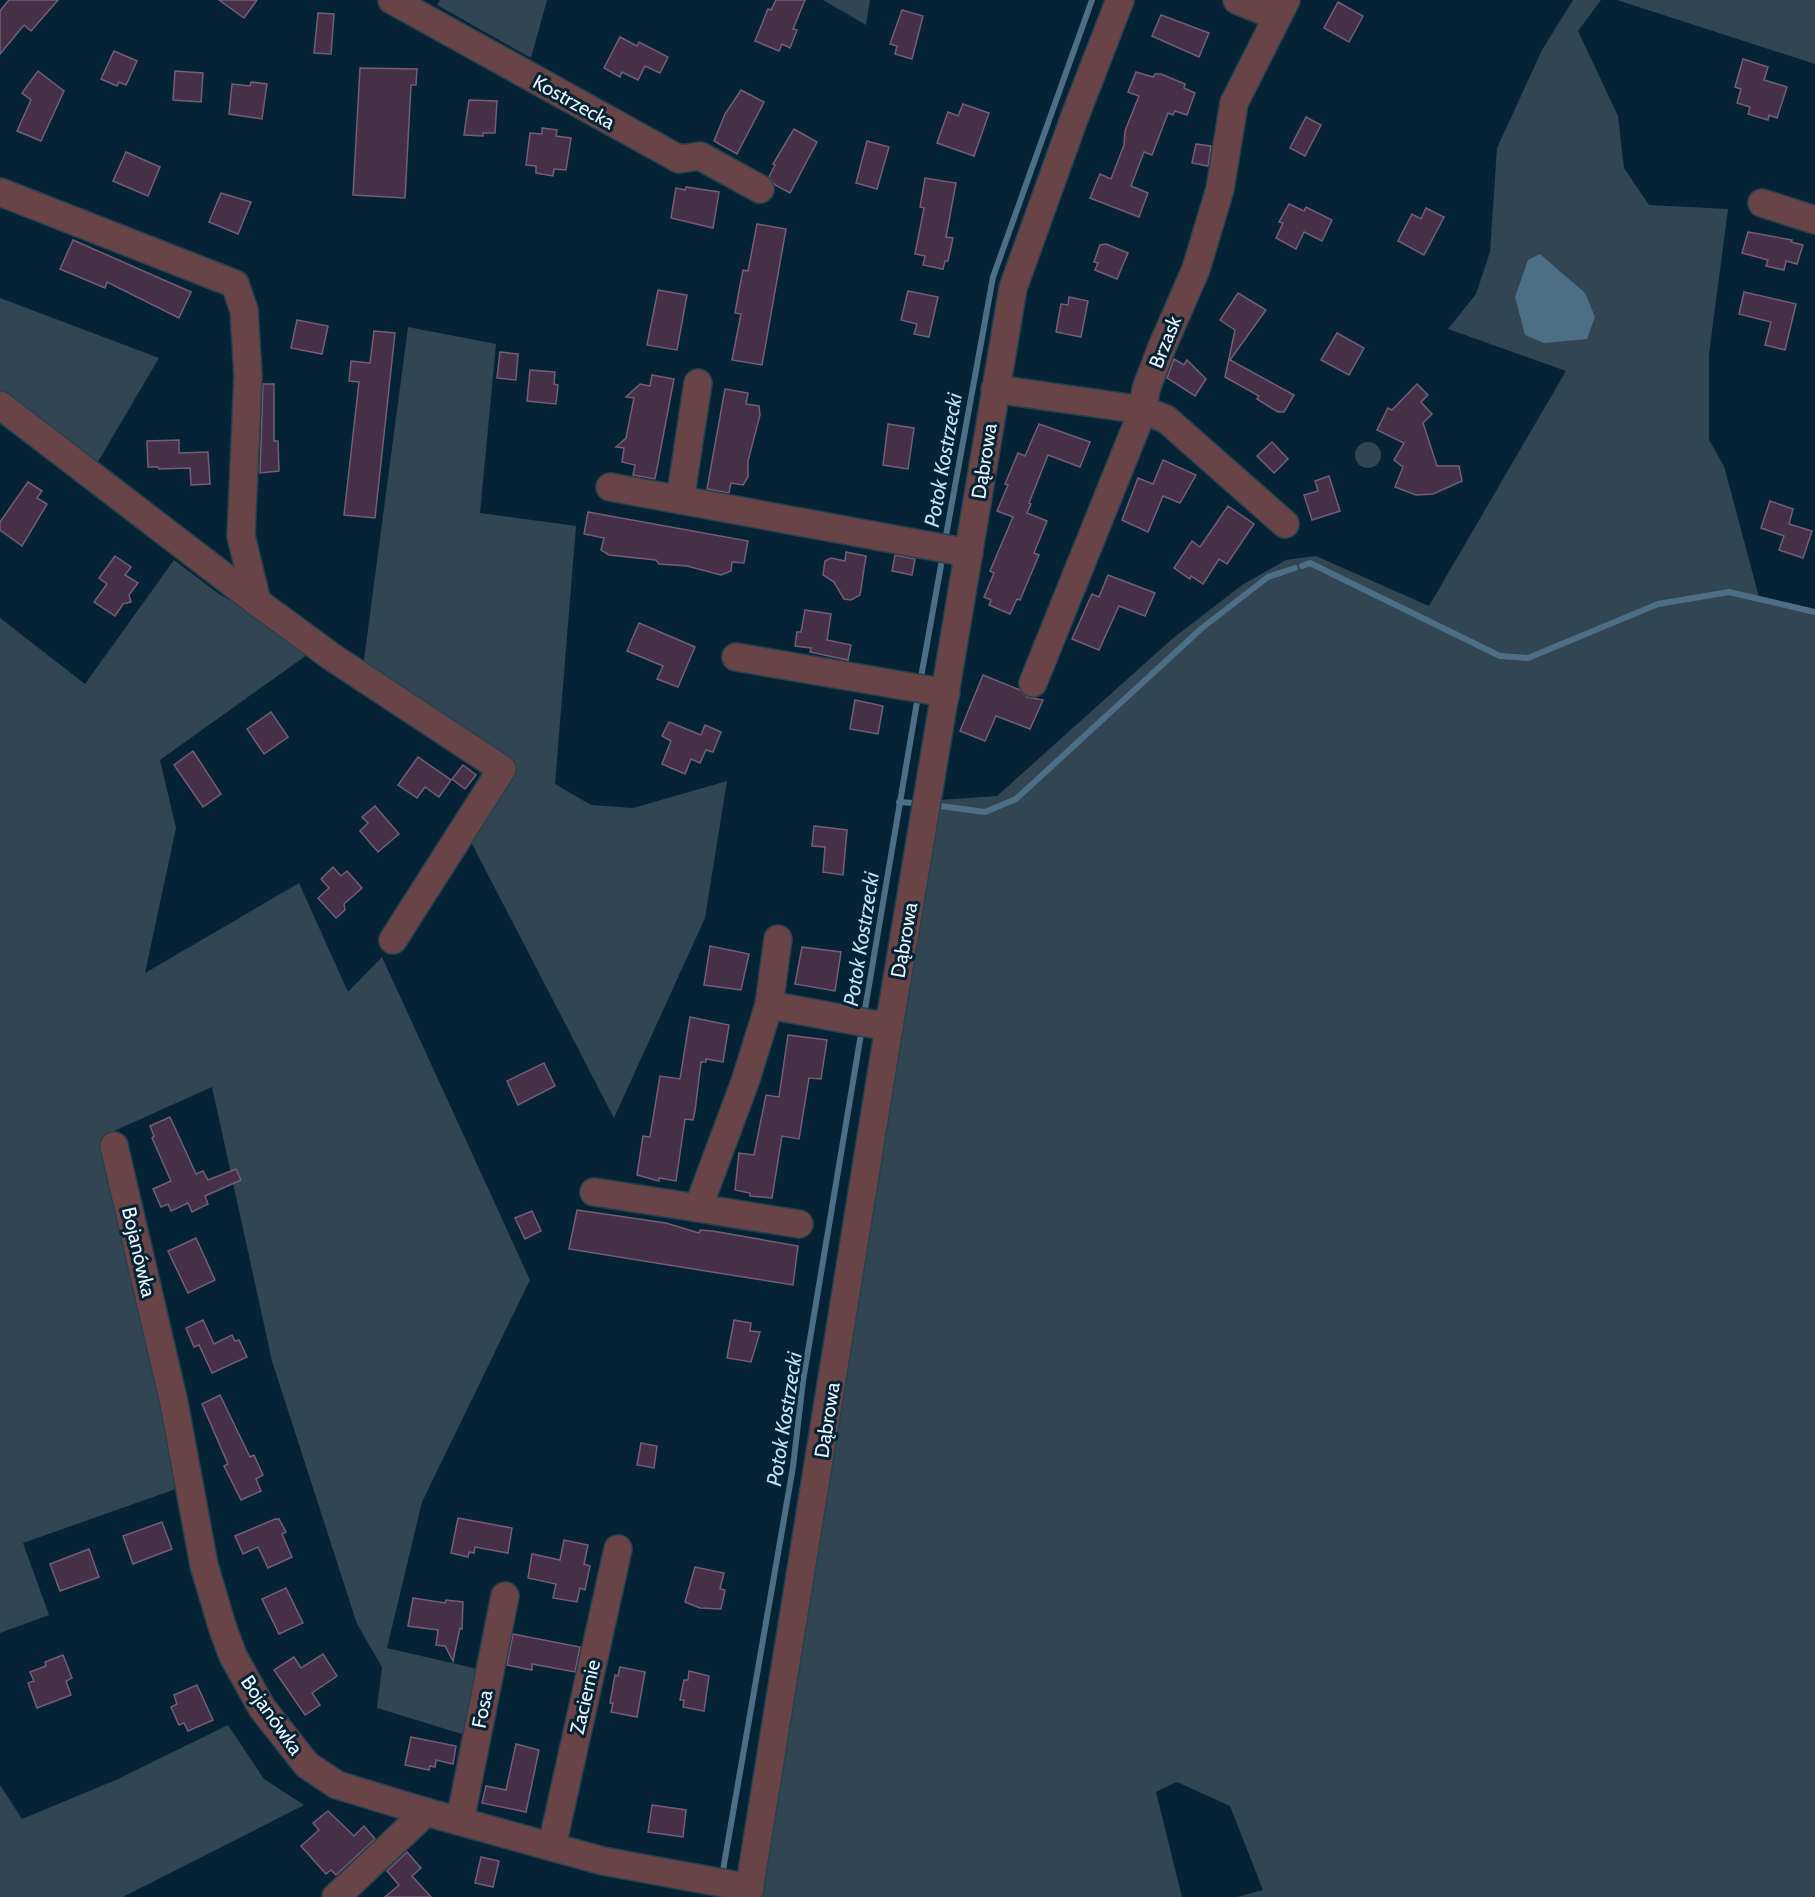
<svg xmlns="http://www.w3.org/2000/svg" width="1815" height="1897" font-family="Cabin,sans-serif">
	<style>
		.green { fill: #314553 }
		.water { fill: #4d6f86 }
		.lines { fill: none; stroke-linecap: round; stroke-linejoin: round }
		.stream { stroke: #4d6f86; stroke-width: 6 }
		.building { fill: #453047; stroke: #745d76; stroke-width: 1.5 }
		.minor-casing { stroke: #264051; stroke-width: 30 }
		.minor { stroke: #694447; stroke-width: 27 }
		.labels { text-anchor: middle; dominant-baseline: central; stroke-width: 6; stroke-linejoin: round; paint-order: stroke }
		.street-label { font-size: 20px; fill: #ebf5fc; stroke: #062335 }
		.water-label { font-size: 21px; font-style: italic; fill: #c0e3fb; stroke: #062335 }
	</style>
	<rect width="100%" height="100%" fill="#062335"/>
	<!-- green -->
	<g class="green">
		<polygon points="440,0 547,0 531,58 437,5"/>
		<polygon points="823,0 870,0 866,25"/>
		<polygon points="1573,0 1601,0 1578,31 1618,116 1624,168 1649,205 1728,209 1709,354 1709,440 1724,466 1759,597 1815,609 1815,1897 1237,1897 1263,1890 1230,1806 1177,1782 1156,1792 1182,1897 757,1897 938,800 997,796 1172,639 1242,585 1286,560 1316,556 1429,606 1566,371 1448,329 1476,294 1490,252 1497,148 1542,50"/>
		<polygon points="1617,0 1815,0 1815,64"/>
		<polygon points="0,298 159,358 96,465 0,393"/>
		<polygon points="408,327 496,344 480,513 576,526 555,784 591,805 633,808 727,781 705,918 614,1118 470,840 516,766 363,667"/>
		<circle cx="1368" cy="455" r="13"/>
		<polygon points="174,560 219,594 277,626 311,652 160,760 176,828 145,973 299,883 348,992 382,957 530,1280 422,1502 387,1648 482,1670 462,1734 377,1708 382,1667 357,1624 272,1361 212,1087 114,1131 106,1152 163,1403 176,1489 23,1543 49,1615 0,1633 0,618 85,684"/>
		<polygon points="228,1725 264,1779 304,1805 123,1897 0,1897 0,1785 22,1819 118,1779"/>
	</g>
	<!-- water -->
	<polygon class="water" points="1540,254 1585,293 1595,317 1587,339 1544,343 1525,335 1515,297 1528,260"/>
	<g class="lines">
		<!-- stream -->
		<g class="stream">
			<polyline points="945,541 993,277 1092,0"/>
			<polyline points="1302,566 1310,563 1500,656 1528,658 1658,604 1729,592 1815,612"/>
			<polyline points="920,683 943,554"/>
			<polyline points="899,802 914,803"/>
			<polyline points="940,806 985,812 1016,799 1202,628 1268,577 1295,568"/>
			<polyline points="864,1015 918,696"/>
			<polyline points="722,1876 793,1467 803,1381 862,1028"/>
		</g>
	</g>
	<!-- building -->
	<g class="building">
		<polygon points="9,0 58,0 31,31 24,25 0,54 0,11"/>
		<polygon points="219,0 257,0 244,18"/>
		<polygon points="776,0 805,0 793,29 797,30 790,48 782,44 779,51 755,41 768,9 771,10"/>
		<polygon points="1338,2 1363,16 1349,42 1324,28"/>
		<polygon points="902,10 923,16 912,59 895,54 897,46 890,44"/>
		<polygon points="318,13 334,14 331,54 314,53"/>
		<polygon points="1161,15 1209,33 1199,57 1152,36"/>
		<polygon points="620,37 637,46 639,42 668,57 660,73 645,66 638,80 622,72 620,77 604,68"/>
		<polygon points="114,51 137,61 126,85 119,82 117,86 101,79"/>
		<polygon points="1743,59 1768,67 1764,80 1787,87 1777,118 1769,115 1768,120 1748,114 1750,107 1737,103 1741,89 1735,87"/>
		<polygon points="360,68 417,69 416,85 411,85 405,198 353,195"/>
		<polygon points="38,71 64,91 41,141 17,131 31,100 22,93"/>
		<polygon points="175,71 203,73 201,102 173,100"/>
		<polygon points="1136,72 1153,77 1155,74 1161,74 1185,84 1184,88 1195,93 1187,115 1175,111 1173,115 1168,113 1152,155 1144,152 1131,186 1148,193 1139,217 1090,198 1100,174 1111,179 1124,145 1125,131 1139,96 1128,92"/>
		<polygon points="251,82 267,84 262,119 229,114 232,84 250,86"/>
		<polygon points="741,90 764,102 737,154 714,141 725,114"/>
		<polygon points="469,100 497,101 495,133 483,133 483,136 464,135"/>
		<polygon points="963,104 989,113 974,156 937,143 948,112 958,116"/>
		<polygon points="1306,117 1321,125 1305,156 1290,148"/>
		<polygon points="542,128 557,130 556,136 571,138 566,170 554,169 553,176 536,173 536,166 526,165 530,133 542,134"/>
		<polygon points="794,129 817,142 790,193 775,185 769,177 775,165 773,164"/>
		<polygon points="867,141 889,147 877,189 856,183"/>
		<polygon points="1196,144 1211,146 1208,166 1192,163"/>
		<polygon points="126,152 160,167 148,196 113,181"/>
		<polygon points="925,178 956,183 946,237 953,238 948,261 945,261 943,269 923,265 925,256 915,254 924,208 920,207"/>
		<polygon points="686,187 719,192 713,228 671,218 676,188 685,190"/>
		<polygon points="221,193 251,202 238,234 209,222"/>
		<polygon points="1289,204 1304,211 1306,207 1332,220 1322,241 1304,232 1296,249 1276,238 1283,223 1279,222"/>
		<polygon points="1426,208 1444,217 1424,255 1398,241 1412,214 1421,219"/>
		<polygon points="757,224 786,229 762,365 732,360 741,314 735,313 739,291 743,270 748,271"/>
		<polygon points="1748,232 1792,240 1791,242 1803,245 1797,264 1786,261 1784,270 1766,266 1768,260 1742,253"/>
		<polygon points="73,240 191,292 179,318 107,282 105,288 60,269"/>
		<polygon points="1106,244 1128,253 1117,279 1095,270 1098,263 1094,262 1100,245"/>
		<polygon points="658,290 687,295 677,350 647,345"/>
		<polygon points="908,291 938,297 929,337 914,334 917,324 901,320"/>
		<polygon points="1744,292 1796,304 1785,350 1765,345 1771,322 1739,314"/>
		<polygon points="1238,293 1266,310 1230,360 1294,395 1284,412 1278,412 1257,399 1259,396 1225,377 1235,330 1220,320"/>
		<polygon points="1069,297 1088,301 1081,337 1056,332 1061,304 1068,305"/>
		<polygon points="297,320 328,326 322,354 291,348"/>
		<polygon points="374,331 395,333 375,518 344,515 359,382 349,381 351,361 370,363"/>
		<polygon points="1337,333 1364,348 1349,375 1321,360"/>
		<polygon points="500,352 518,354 516,380 497,378"/>
		<polygon points="1174,359 1184,365 1187,360 1206,379 1195,396 1167,378"/>
		<polygon points="530,370 555,372 554,384 558,385 556,404 527,401"/>
		<polygon points="652,375 674,379 655,479 633,475 635,465 622,462 624,448 616,447 626,438 634,398 626,397 640,384 650,386"/>
		<polygon points="263,384 274,384 274,441 278,441 279,471 260,473"/>
		<polygon points="1417,384 1428,395 1421,402 1432,414 1423,423 1437,466 1459,466 1462,481 1433,494 1416,495 1395,487 1403,467 1394,460 1404,443 1377,430 1388,408 1392,410"/>
		<polygon points="725,389 748,393 746,404 759,406 760,415 748,461 748,477 743,485 731,483 729,493 707,489"/>
		<polygon points="888,424 914,428 908,469 883,465"/>
		<polygon points="1039,424 1090,442 1080,467 1048,455 1029,503 1031,504 1027,513 1047,521 1034,553 1039,555 1020,600 1017,599 1010,614 989,605 991,600 984,597 994,573 990,571 1013,517 997,511 1008,485 1005,484 1018,453 1025,456"/>
		<polygon points="179,440 179,453 208,452 210,484 191,485 190,468 159,469 158,467 148,467 147,441"/>
		<polygon points="1272,442 1288,459 1274,473 1257,456"/>
		<polygon points="1163,460 1196,475 1180,503 1163,496 1148,532 1122,520 1138,478 1153,484"/>
		<polygon points="1329,476 1340,511 1312,520 1304,495 1318,491 1315,481"/>
		<polygon points="28,482 42,491 37,498 47,504 22,546 0,530 0,522"/>
		<polygon points="1770,501 1793,509 1789,524 1812,531 1803,558 1779,550 1784,536 1761,528"/>
		<polygon points="1228,506 1254,524 1227,564 1219,559 1203,584 1191,576 1190,579 1174,568 1192,541 1200,547"/>
		<polygon points="588,512 748,541 744,563 732,562 731,571 721,575 687,566 659,564 656,560 609,555 601,550 604,538 584,534"/>
		<polygon points="846,552 866,556 860,595 851,600 844,599 834,582 823,575 825,561 831,558 845,561"/>
		<polygon points="895,555 915,559 912,575 892,571"/>
		<polygon points="115,556 131,567 125,575 138,583 129,595 131,602 123,604 115,616 94,602 107,584 99,578"/>
		<polygon points="1108,575 1155,593 1145,616 1119,606 1099,650 1072,639 1092,594 1099,597"/>
		<polygon points="805,610 831,614 827,640 851,645 848,660 810,652 811,648 795,646 797,632 801,632"/>
		<polygon points="639,623 695,647 678,687 657,679 663,666 627,651"/>
		<polygon points="983,675 1020,690 1027,697 1043,700 1030,729 996,716 985,741 960,731"/>
		<polygon points="855,700 883,706 878,734 850,729"/>
		<polygon points="271,712 288,737 264,754 247,729"/>
		<polygon points="669,722 701,735 705,725 721,732 713,752 706,750 700,763 691,759 685,774 662,764 671,741 662,736"/>
		<polygon points="193,751 221,794 203,807 174,765"/>
		<polygon points="418,757 451,780 439,797 425,787 417,798 398,785"/>
		<polygon points="463,765 476,775 465,789 452,779"/>
		<polygon points="375,806 399,834 378,852 360,831 368,823 362,817"/>
		<polygon points="814,826 847,830 843,875 823,872 825,847 812,846"/>
		<polygon points="333,867 341,876 347,871 362,888 344,904 345,910 336,918 318,898 329,888 321,879"/>
		<polygon points="710,946 749,954 741,990 704,985"/>
		<polygon points="802,947 841,952 835,991 795,984"/>
		<polygon points="690,1017 729,1025 723,1062 706,1059 706,1062 701,1062 695,1111 693,1120 685,1119 676,1181 659,1178 659,1181 637,1175 643,1136 650,1137 660,1076 680,1079"/>
		<polygon points="788,1035 827,1040 821,1079 809,1078 799,1139 782,1136 772,1198 750,1196 750,1193 735,1190 739,1153 754,1155 766,1095 779,1097"/>
		<polygon points="544,1063 555,1086 518,1105 507,1081"/>
		<polygon points="170,1117 196,1174 203,1171 208,1180 236,1169 241,1180 205,1196 208,1204 192,1212 188,1203 171,1211 168,1204 161,1207 153,1189 171,1181 152,1138 154,1136 150,1126"/>
		<polygon points="577,1210 666,1223 699,1233 700,1230 713,1231 798,1246 793,1285 569,1249"/>
		<polygon points="532,1211 541,1231 525,1239 515,1218"/>
		<polygon points="196,1238 215,1280 188,1293 168,1251"/>
		<polygon points="203,1320 214,1344 232,1335 235,1341 239,1340 247,1357 212,1373 199,1345 194,1347 186,1328"/>
		<polygon points="734,1320 751,1323 750,1331 760,1332 751,1362 727,1358"/>
		<polygon points="220,1395 250,1457 254,1455 263,1475 256,1479 261,1491 241,1500 224,1466 228,1464 202,1404"/>
		<polygon points="641,1443 657,1446 654,1468 637,1465"/>
		<polygon points="458,1518 512,1528 508,1553 475,1547 474,1553 469,1552 468,1557 451,1553"/>
		<polygon points="275,1519 279,1519 286,1532 282,1534 292,1557 268,1568 258,1547 243,1554 235,1536"/>
		<polygon points="162,1522 172,1549 133,1564 123,1536"/>
		<polygon points="564,1540 588,1545 584,1564 590,1566 585,1590 580,1588 577,1602 553,1598 556,1584 528,1578 532,1554 560,1560"/>
		<polygon points="89,1549 99,1577 60,1591 50,1564"/>
		<polygon points="695,1567 724,1573 720,1589 725,1590 721,1609 700,1608 685,1602"/>
		<polygon points="286,1588 303,1623 279,1634 262,1599"/>
		<polygon points="413,1598 445,1603 446,1600 463,1602 462,1629 460,1628 453,1661 445,1646 436,1645 438,1630 408,1626"/>
		<polygon points="513,1634 580,1647 575,1672 532,1664 532,1670 507,1665"/>
		<polygon points="323,1654 337,1676 312,1693 320,1705 305,1715 274,1670 294,1657 301,1668"/>
		<polygon points="63,1655 72,1678 66,1681 71,1695 37,1708 28,1683 34,1681 30,1672 46,1666 45,1662"/>
		<polygon points="620,1667 645,1672 637,1717 611,1712 613,1703 610,1703 615,1675 618,1676"/>
		<polygon points="689,1671 709,1676 704,1711 683,1707 684,1700 680,1700 684,1680 688,1680"/>
		<polygon points="197,1685 213,1720 188,1731 184,1723 179,1725 171,1707 177,1704 174,1695"/>
		<polygon points="411,1737 456,1746 453,1764 436,1760 435,1767 430,1766 429,1770 405,1765"/>
		<polygon points="516,1744 539,1750 526,1812 482,1803 486,1786 506,1790"/>
		<polygon points="652,1805 686,1810 683,1837 648,1832"/>
		<polygon points="328,1811 354,1836 364,1826 375,1839 336,1875 331,1870 326,1874 301,1846 319,1830 313,1823"/>
		<polygon points="407,1852 421,1868 412,1876 431,1897 385,1897 399,1885 387,1871"/>
		<polygon points="481,1857 499,1861 493,1887 475,1883"/>
	</g>
	<g class="lines">
		<!-- minor casing -->
		<g class="minor-casing">
			<g id="minor">
				<polyline points="392,0 679,159 700,156 760,189"/>
				<polyline points="1237,0 1276,16"/>
				<polyline points="0,192 235,284 244,310 248,376 241,536 257,602 332,657 502,769 393,940"/>
				<polyline points="1762,203 1815,220"/>
				<polyline points="995,389 1143,410 1166,419 1285,524"/>
				<polyline points="0,405 257,602"/>
				<polyline points="610,487 969,553"/>
				<polyline points="680,500 698,383"/>
				<polyline points="736,657 946,693"/>
				<polyline points="1033,683 1143,410 1146,389 1162,347 1196,269 1220,189 1234,103 1286,0"/>
				<polyline points="778,939 769,1005 889,1027"/>
				<polyline points="769,1005 745,1082 698,1208 799,1224"/>
				<polyline points="114,1146 174,1403 204,1565 222,1626 233,1656 262,1708 307,1765 337,1785 426,1812 603,1861 750,1888"/>
				<polyline points="594,1192 698,1208"/>
				<polyline points="460,1821 505,1596"/>
				<polyline points="552,1846 618,1549"/>
				<polyline points="336,1897 426,1812"/>
				<polyline points="748,1897 889,1027 1013,288 1075,116 1120,0"/>
			</g>
		</g>
		<!-- minor -->
		<use href="#minor" class="minor"/>
	</g>
	<g class="labels">
		<!-- street labels -->
		<g class="street-label">
			<text transform="translate(574 102) rotate(29)">Kostrzecka</text>
			<text transform="translate(1165 342) rotate(-68)">Brzask</text>
			<text transform="translate(984 461) rotate(-81)">Dąbrowa</text>
			<text transform="translate(904 940) rotate(-80)">Dąbrowa</text>
			<text transform="translate(139 1252) rotate(77)">Bojanówka</text>
			<text transform="translate(827 1420) rotate(-81)">Dąbrowa</text>
			<text transform="translate(585 1697) rotate(-77)">Zaciernie</text>
			<text transform="translate(482 1709) rotate(-79)">Fosa</text>
			<text transform="translate(272 1715) rotate(55)">Bojanówka</text>
		</g>
		<!-- water labels -->
		<g class="water-label">
			<text transform="translate(943 460) rotate(-80)">Potok Kostrzecki</text>
			<text transform="translate(861 939) rotate(-81)">Potok Kostrzecki</text>
			<text transform="translate(784 1419) rotate(-81)">Potok Kostrzecki</text>
		</g>
	</g>
</svg>
